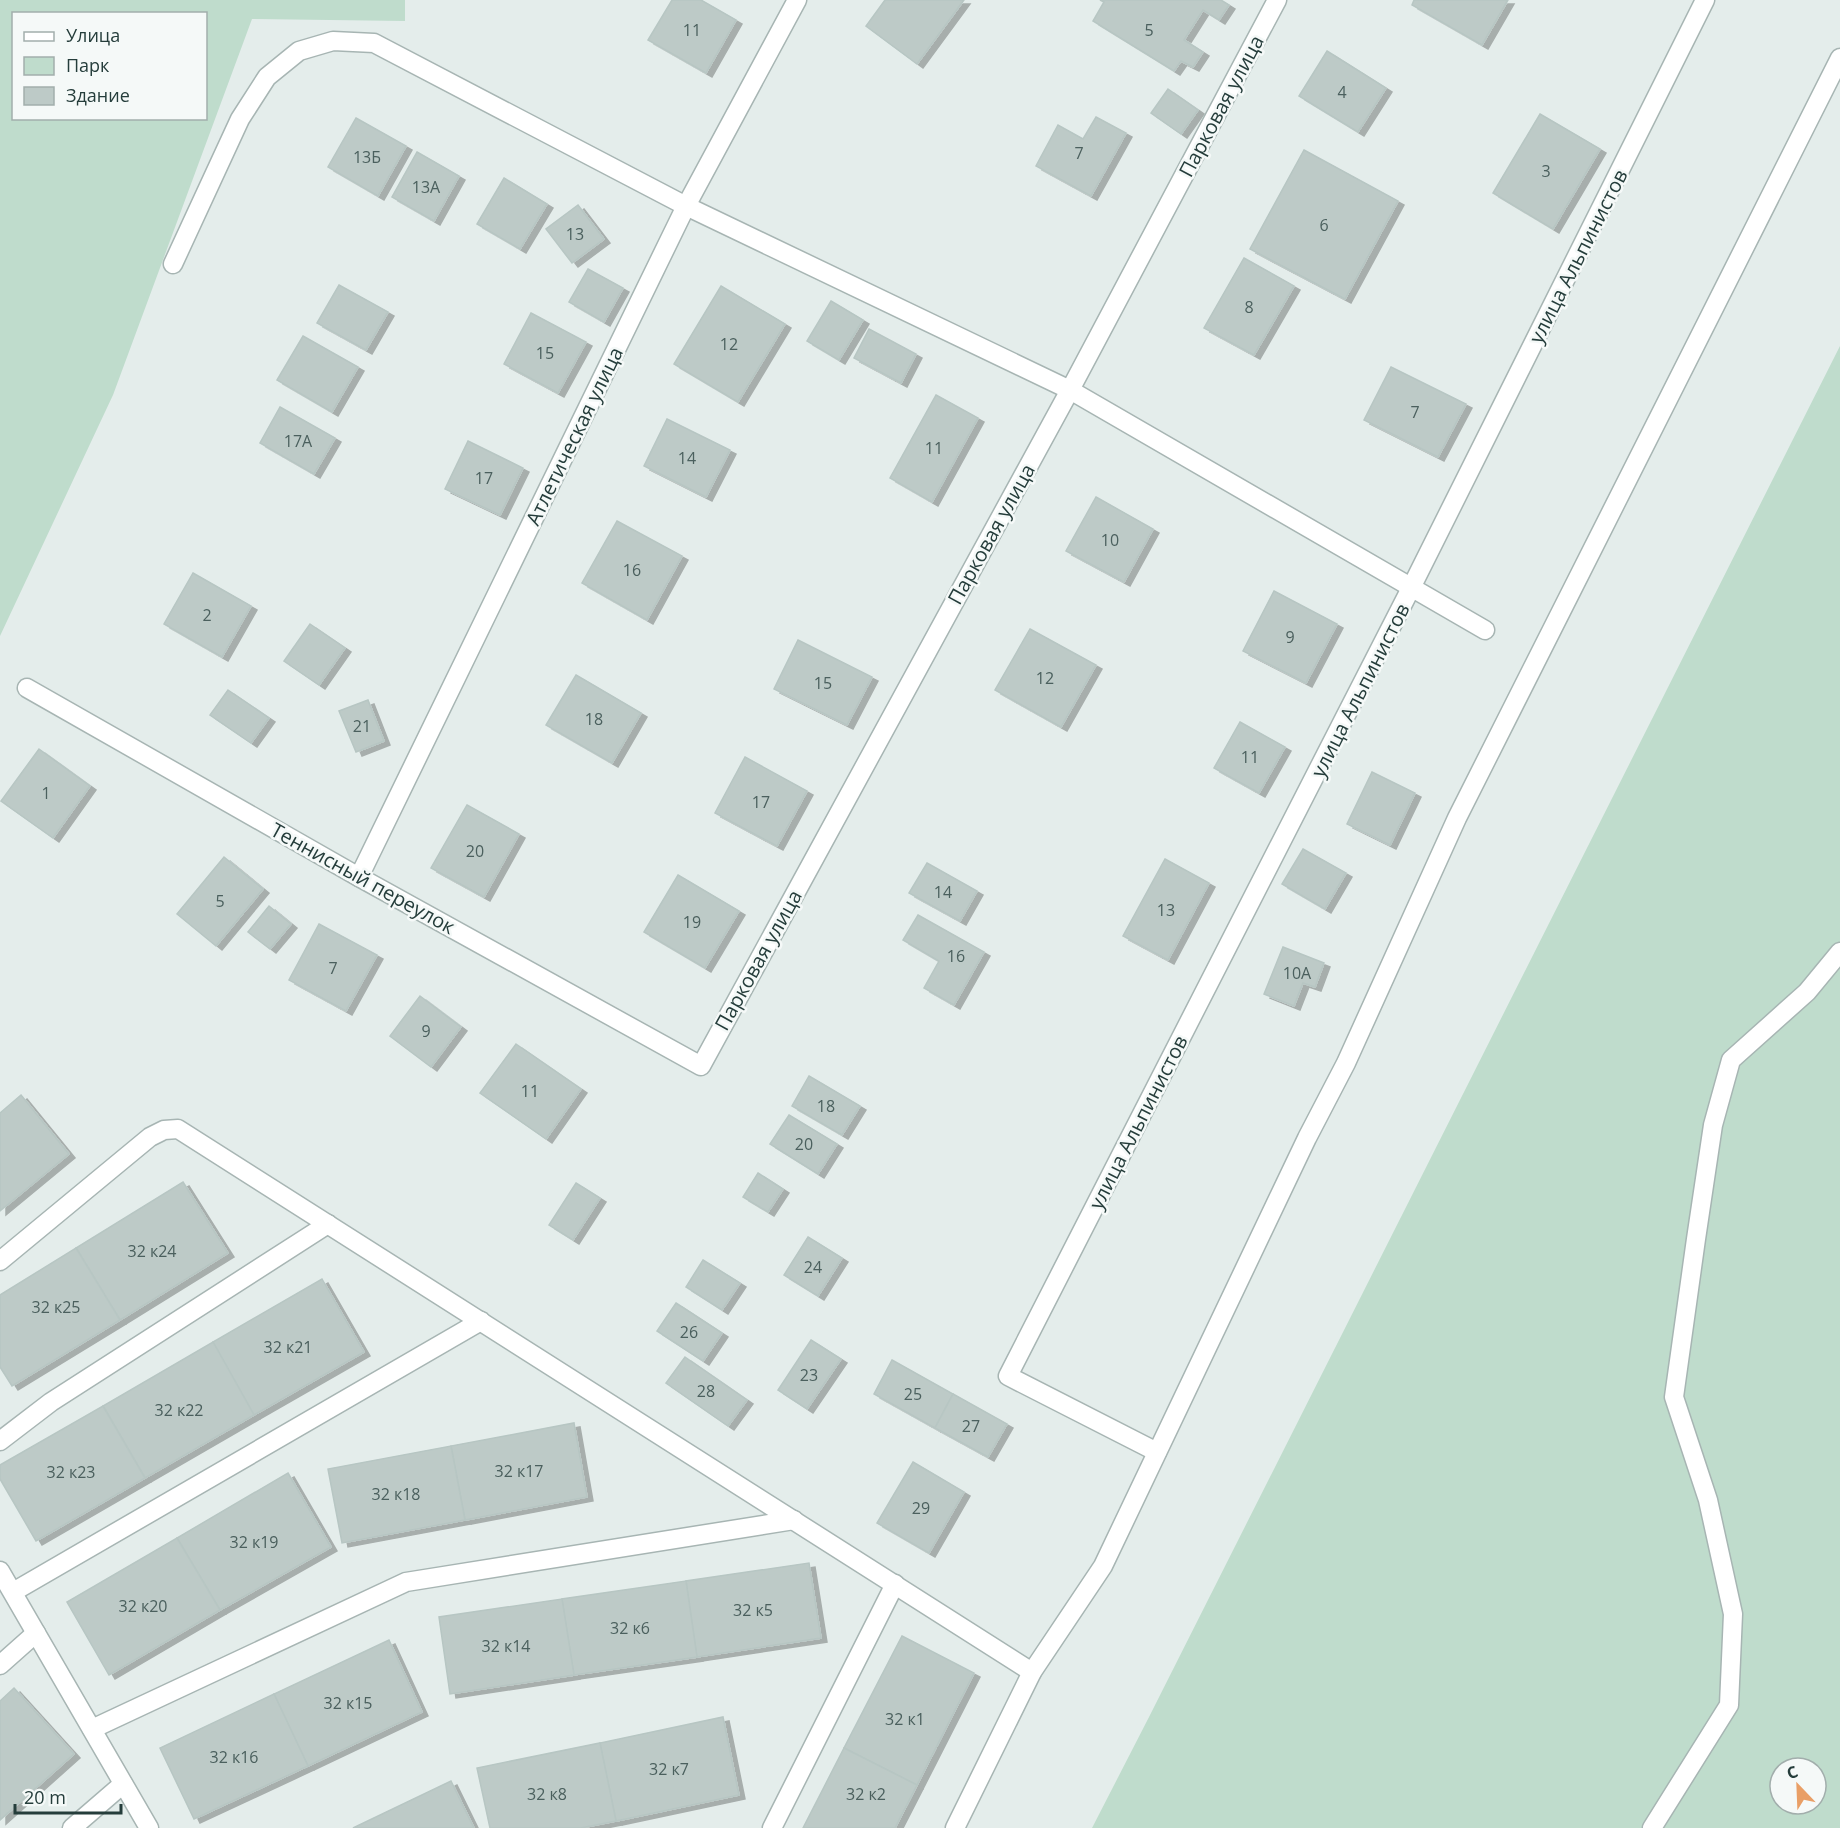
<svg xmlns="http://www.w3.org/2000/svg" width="1840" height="1828" font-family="'Open Sans',sans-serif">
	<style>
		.green { fill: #bfdccc; fill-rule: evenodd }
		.building { fill: #bdcac7; stroke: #b7c6c3; stroke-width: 1.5; filter: url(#shadow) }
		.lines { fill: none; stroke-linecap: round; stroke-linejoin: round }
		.minor-casing { stroke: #a7b5b3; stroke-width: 21 }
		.minor { stroke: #fff; stroke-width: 18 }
		.labels { text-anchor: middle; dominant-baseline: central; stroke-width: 5; stroke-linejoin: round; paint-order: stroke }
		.number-label { font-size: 16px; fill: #4b605e }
		.street-label { font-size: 20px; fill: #253d3b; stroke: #f5f9f8 }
	</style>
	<defs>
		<filter id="shadow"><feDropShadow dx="6" dy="4" stdDeviation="0" flood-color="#0004"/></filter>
	</defs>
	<rect width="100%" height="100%" fill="#e4edeb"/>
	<!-- green -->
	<g class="green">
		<path d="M0,0H405V21L252,19L113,395L0,636ZM14,14H206V118H14Z"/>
		<path d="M1840,346V1828H1092L1148,1719ZM1780,1768H1816V1804H1780Z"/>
	</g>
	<!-- building -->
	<g class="building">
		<polygon points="672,0 701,0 736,20 706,73 648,40"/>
		<polygon points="885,0 964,0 917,64 866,26"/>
		<polygon points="1100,0 1221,0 1229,5 1219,20 1203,10 1184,40 1203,52 1193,67 1181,61 1174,71 1093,21 1104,2"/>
		<polygon points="1414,0 1508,0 1482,45 1412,5"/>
		<polygon points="1327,51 1386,88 1358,132 1299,96"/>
		<polygon points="1168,89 1198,110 1181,134 1151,113"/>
		<polygon points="1540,114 1600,149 1553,229 1493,193"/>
		<polygon points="1096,117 1126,133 1091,196 1036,166 1058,125 1083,139"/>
		<polygon points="356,118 406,146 378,196 328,167"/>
		<polygon points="1304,150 1398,201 1345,299 1250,249"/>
		<polygon points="417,152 459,176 434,221 392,197"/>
		<polygon points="504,178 547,204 520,249 477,224"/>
		<polygon points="578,205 604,239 572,263 546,229"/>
		<polygon points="1244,258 1294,286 1254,355 1204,328"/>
		<polygon points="588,269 623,288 604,322 569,302"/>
		<polygon points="339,285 388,312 366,350 317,323"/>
		<polygon points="721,286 785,324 738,402 674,364"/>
		<polygon points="831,301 863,320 839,360 807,341"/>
		<polygon points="531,313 586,342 558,393 504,364"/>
		<polygon points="869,329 916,354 901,383 854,358"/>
		<polygon points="303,336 358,367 332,412 277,380"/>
		<polygon points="1391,367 1466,404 1438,457 1364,420"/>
		<polygon points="936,395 978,418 932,502 890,478"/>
		<polygon points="280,407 335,438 314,474 260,443"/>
		<polygon points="667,419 730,450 706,497 644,466"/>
		<polygon points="468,441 523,468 500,515 445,489"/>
		<polygon points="1096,497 1153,529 1124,582 1066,551"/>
		<polygon points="617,521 682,556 647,620 582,583"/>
		<polygon points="193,573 251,606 222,657 164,624"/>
		<polygon points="1274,591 1337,624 1306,683 1243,651"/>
		<polygon points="310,624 345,648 319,685 284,661"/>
		<polygon points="1030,629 1096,665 1061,727 995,690"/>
		<polygon points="798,640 872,677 847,725 774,689"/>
		<polygon points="576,675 641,713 612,763 546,725"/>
		<polygon points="228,690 269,718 251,743 210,715"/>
		<polygon points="368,700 384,741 356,752 339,711"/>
		<polygon points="1240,722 1285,747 1259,793 1214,768"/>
		<polygon points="39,749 90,786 53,838 1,801"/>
		<polygon points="745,757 807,791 777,846 715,813"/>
		<polygon points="1372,772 1415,793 1390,845 1347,824"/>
		<polygon points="467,805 519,834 484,897 431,868"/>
		<polygon points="1303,849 1346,873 1325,909 1282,884"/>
		<polygon points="224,857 263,889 216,946 177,914"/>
		<polygon points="1165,859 1209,883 1168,960 1123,936"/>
		<polygon points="927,863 977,891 960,921 909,893"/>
		<polygon points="678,875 739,911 705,968 644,932"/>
		<polygon points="269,906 291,924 270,949 248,932"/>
		<polygon points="918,915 984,952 954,1005 924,988 939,961 903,940"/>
		<polygon points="319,924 377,955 346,1011 289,980"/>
		<polygon points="1283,947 1324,963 1315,987 1303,983 1294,1006 1264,994"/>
		<polygon points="420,996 461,1027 431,1067 390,1036"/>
		<polygon points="516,1044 581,1089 546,1139 480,1093"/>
		<polygon points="809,1076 860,1106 842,1135 792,1106"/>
		<polygon points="21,1095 69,1154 0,1211 0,1113"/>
		<polygon points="789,1115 837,1144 818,1174 770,1144"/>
		<polygon points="758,1173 783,1189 768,1212 743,1197"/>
		<polygon points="183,1182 228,1253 120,1320 76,1248"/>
		<polygon points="576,1183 600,1198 573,1240 549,1225"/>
		<polygon points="808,1237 842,1258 818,1296 784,1275"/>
		<polygon points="76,1248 120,1320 12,1386 0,1367 0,1295"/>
		<polygon points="703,1260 740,1283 722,1310 686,1287"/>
		<polygon points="322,1279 364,1352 254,1415 213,1342"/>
		<polygon points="676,1303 722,1333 703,1361 657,1331"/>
		<polygon points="811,1340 841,1359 807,1409 778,1390"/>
		<polygon points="213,1342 254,1415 145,1478 103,1406"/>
		<polygon points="685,1357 747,1400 728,1426 666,1383"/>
		<polygon points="892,1360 953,1394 935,1428 874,1394"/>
		<polygon points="953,1394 1007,1424 988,1457 935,1428"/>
		<polygon points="103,1406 145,1478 36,1541 0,1479 0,1465"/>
		<polygon points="574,1423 587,1497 465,1520 451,1446"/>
		<polygon points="451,1446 465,1520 342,1543 328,1469"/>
		<polygon points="913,1462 964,1492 929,1553 877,1523"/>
		<polygon points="288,1473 331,1547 220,1610 177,1538"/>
		<polygon points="177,1538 220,1610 109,1675 67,1602"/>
		<polygon points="809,1563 821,1638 697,1657 686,1581"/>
		<polygon points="686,1581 697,1657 574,1675 562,1599"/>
		<polygon points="562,1599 574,1675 450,1694 439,1617"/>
		<polygon points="902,1636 974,1673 917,1785 844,1748"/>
		<polygon points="389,1640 422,1712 308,1766 274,1694"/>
		<polygon points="14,1688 74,1754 0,1820 0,1701"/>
		<polygon points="274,1694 308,1766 194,1819 160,1748"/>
		<polygon points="723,1717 739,1795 616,1821 600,1743"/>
		<polygon points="600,1743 616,1821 581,1828 490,1828 477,1768"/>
		<polygon points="844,1748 917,1785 895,1828 803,1828"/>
		<polygon points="451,1781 474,1828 353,1828"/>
	</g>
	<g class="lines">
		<!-- minor casing -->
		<g class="minor-casing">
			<g id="minor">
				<polyline points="173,264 240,119 267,77 299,51 333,41 374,43 686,206 1070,390 1485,630"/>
				<polyline points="27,688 359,877 701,1066 1070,390 1277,0"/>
				<polyline points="359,877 686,206 797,0"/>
				<polyline points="0,1261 150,1137 164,1130 178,1129 1032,1672"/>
				<polyline points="0,1441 51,1402 328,1224"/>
				<polyline points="1157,1452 1008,1376 1411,588 1705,0"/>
				<polyline points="0,1571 149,1828"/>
				<polyline points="13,1592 481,1321"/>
				<polyline points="0,1665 36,1633"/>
				<polyline points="92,1729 406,1582 794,1520"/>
				<polyline points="72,1828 123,1784"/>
				<polyline points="772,1828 895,1584"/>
				<polyline points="955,1828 1032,1672 1103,1566 1307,1138 1346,1063 1457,818 1840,58"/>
				<polyline points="1652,1828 1729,1705 1733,1614 1708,1500 1674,1397 1696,1239 1713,1125 1731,1060 1807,992 1840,952"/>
			</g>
		</g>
		<!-- minor -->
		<use href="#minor" class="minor"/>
	</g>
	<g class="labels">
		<!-- number labels -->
		<g class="number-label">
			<text x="692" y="30">11</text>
			<text x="1149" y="30">5</text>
			<text x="1342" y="92">4</text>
			<text x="1079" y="153">7</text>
			<text x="367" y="157">13Б</text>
			<text x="1546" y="171">3</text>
			<text x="426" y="187">13А</text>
			<text x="1324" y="225">6</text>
			<text x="575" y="234">13</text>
			<text x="1249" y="307">8</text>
			<text x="729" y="344">12</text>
			<text x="545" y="353">15</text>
			<text x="1415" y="412">7</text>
			<text x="298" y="441">17А</text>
			<text x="934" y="448">11</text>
			<text x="687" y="458">14</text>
			<text x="484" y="478">17</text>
			<text x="1110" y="540">10</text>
			<text x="632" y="570">16</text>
			<text x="207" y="615">2</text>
			<text x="1290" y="637">9</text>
			<text x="1045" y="678">12</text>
			<text x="823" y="683">15</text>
			<text x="594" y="719">18</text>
			<text x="362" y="726">21</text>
			<text x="1250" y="757">11</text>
			<text x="46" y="793">1</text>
			<text x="761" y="802">17</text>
			<text x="475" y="851">20</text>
			<text x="943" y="892">14</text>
			<text x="220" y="901">5</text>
			<text x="1166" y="910">13</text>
			<text x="692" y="922">19</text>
			<text x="956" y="956">16</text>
			<text x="333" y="968">7</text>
			<text x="1297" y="973">10А</text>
			<text x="426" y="1031">9</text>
			<text x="530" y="1091">11</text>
			<text x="826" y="1106">18</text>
			<text x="804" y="1144">20</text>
			<text x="152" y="1251">32 к24</text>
			<text x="813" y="1267">24</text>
			<text x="56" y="1307">32 к25</text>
			<text x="689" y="1332">26</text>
			<text x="288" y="1347">32 к21</text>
			<text x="809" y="1375">23</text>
			<text x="706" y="1391">28</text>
			<text x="913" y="1394">25</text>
			<text x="179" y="1410">32 к22</text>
			<text x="971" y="1426">27</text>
			<text x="519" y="1471">32 к17</text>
			<text x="71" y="1472">32 к23</text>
			<text x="396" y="1494">32 к18</text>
			<text x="921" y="1508">29</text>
			<text x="254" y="1542">32 к19</text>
			<text x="143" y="1606">32 к20</text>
			<text x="753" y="1610">32 к5</text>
			<text x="630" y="1628">32 к6</text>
			<text x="506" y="1646">32 к14</text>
			<text x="348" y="1703">32 к15</text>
			<text x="905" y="1719">32 к1</text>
			<text x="234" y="1757">32 к16</text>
			<text x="669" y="1769">32 к7</text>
			<text x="547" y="1794">32 к8</text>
			<text x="866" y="1794">32 к2</text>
		</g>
		<!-- street labels -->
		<g class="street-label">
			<text transform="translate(1221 106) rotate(-62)">Парковая улица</text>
			<text transform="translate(1578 256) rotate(-63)">улица Альпинистов</text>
			<text transform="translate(574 436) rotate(-64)">Атлетическая улица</text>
			<text transform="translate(991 534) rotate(-61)">Парковая улица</text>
			<text transform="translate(1360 690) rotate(-63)">улица Альпинистов</text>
			<text transform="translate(363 878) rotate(29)">Теннисный переулок</text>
			<text transform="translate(758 960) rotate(-61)">Парковая улица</text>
			<text transform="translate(1138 1122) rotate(-63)">улица Альпинистов</text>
		</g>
	</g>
	<!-- legend -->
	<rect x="12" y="12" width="195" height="108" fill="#f5f9f8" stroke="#a2aeac" stroke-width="1.5"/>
	<rect x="24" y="32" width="30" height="9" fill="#ffffff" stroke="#a2aeac" stroke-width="1.5"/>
	<text x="66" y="42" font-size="18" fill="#253d3b">Улица</text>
	<rect x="24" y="57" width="30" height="18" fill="#bfdccc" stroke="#a2aeac" stroke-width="1.5"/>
	<text x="66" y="72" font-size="18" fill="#253d3b">Парк</text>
	<rect x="24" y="87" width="30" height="18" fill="#bdcac7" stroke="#a2aeac" stroke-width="1.5"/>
	<text x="66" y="102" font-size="18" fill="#253d3b">Здание</text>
	<!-- north arrow -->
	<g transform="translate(1798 1786) rotate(337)"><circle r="28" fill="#f5f9f8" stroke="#a2aeac" stroke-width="1.5"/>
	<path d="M0-4.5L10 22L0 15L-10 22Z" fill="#e99f66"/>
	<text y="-9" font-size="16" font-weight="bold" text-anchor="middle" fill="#253d3b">С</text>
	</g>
	<!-- scale -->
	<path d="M15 1804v9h106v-9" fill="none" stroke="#253d3b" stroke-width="3"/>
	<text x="24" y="1804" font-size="18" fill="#253d3b" stroke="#f5f9f8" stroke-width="4.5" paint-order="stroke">20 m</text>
</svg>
